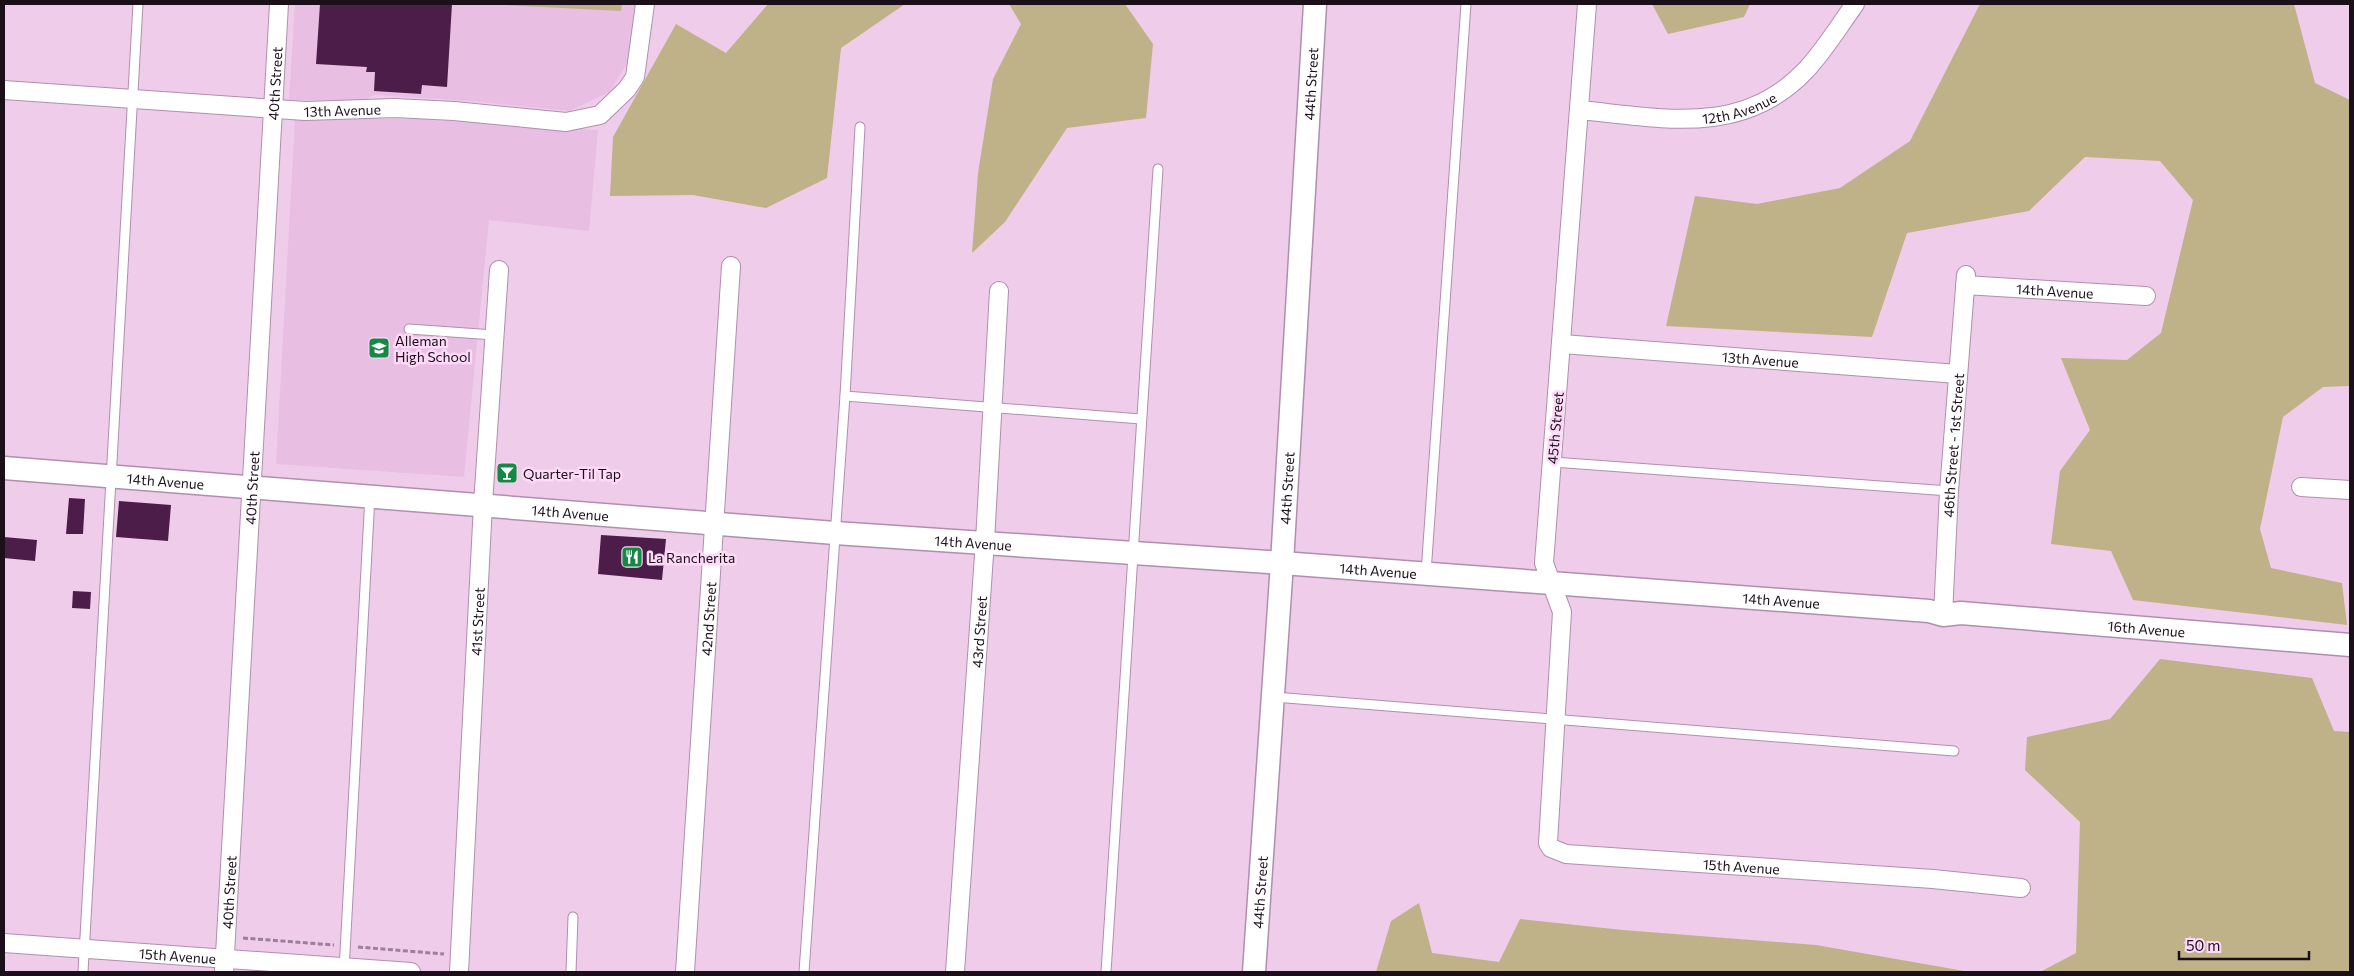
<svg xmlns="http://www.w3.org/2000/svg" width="2354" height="976" font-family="Commissioner,sans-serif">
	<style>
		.built { fill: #e8bee2 }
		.green { fill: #bfb188 }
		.building { fill: #4c1d49 }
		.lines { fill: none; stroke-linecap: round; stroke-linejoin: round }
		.service-casing { stroke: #b08fac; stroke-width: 11 }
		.minor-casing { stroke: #b08fac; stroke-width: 20 }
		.tertiary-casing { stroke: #b08fac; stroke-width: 25 }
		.path { stroke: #9b8097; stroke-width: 3; stroke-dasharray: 5 2.5; stroke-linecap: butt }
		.service { stroke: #fff; stroke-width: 9 }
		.minor { stroke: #fff; stroke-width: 18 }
		.tertiary { stroke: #fff; stroke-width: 22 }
		.labels { text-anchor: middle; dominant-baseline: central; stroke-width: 5; stroke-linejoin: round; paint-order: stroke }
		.street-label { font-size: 14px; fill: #1b0f1a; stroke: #fed9f8 }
		.poi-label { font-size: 14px; fill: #1b0f1a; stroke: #fed9f8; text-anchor: start }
	</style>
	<rect width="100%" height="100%" fill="#f0cceb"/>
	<!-- built -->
	<g class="built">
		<polygon points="295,4 634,4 635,6 629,60 610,92 569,111 470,101 375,95 364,100 289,100"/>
		<polygon points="295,119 415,119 598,130 589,231 489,220 464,477 276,464"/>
	</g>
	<!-- green -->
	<g class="green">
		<polygon points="486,4 622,4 621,11"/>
		<polygon points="768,4 905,4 841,48 827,178 766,208 693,195 610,196 613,137 676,24 726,53"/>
		<polygon points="1009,4 1125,4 1153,44 1146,118 1067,128 1005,222 972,253 978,173 993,79 1021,24"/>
		<polygon points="1652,4 1750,4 1744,17 1668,34"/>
		<polygon points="1980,4 2294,4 2315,83 2350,100 2350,386 2323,387 2283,417 2260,529 2271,568 2342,583 2347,625 2133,600 2111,551 2051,544 2060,471 2090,430 2061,358 2127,360 2161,333 2193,200 2160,161 2085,157 2029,211 1907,233 1872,337 1666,326 1695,196 1757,204 1840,188 1910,141"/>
		<polygon points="2160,659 2312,678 2334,731 2350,732 2350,972 2040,972 2076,953 2080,822 2025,770 2027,737 2110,719"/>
		<polygon points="1419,903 1432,953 1499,962 1520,919 1623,930 1816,945 1970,972 1376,972 1391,921"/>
	</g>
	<!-- building -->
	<g class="building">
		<polygon points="320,4 452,4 447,87 422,85 421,94 374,91 375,72 366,72 367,67 316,64"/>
		<polygon points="69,498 85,499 83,534 66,534"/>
		<polygon points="119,501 171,505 168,541 116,537"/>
		<polygon points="601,535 666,539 662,580 598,574"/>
		<polygon points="4,537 37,540 35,561 4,558"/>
		<polygon points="73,591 91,592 90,609 72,608"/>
	</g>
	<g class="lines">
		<!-- service casing -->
		<g class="service-casing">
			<g id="service">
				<polyline points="409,329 494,335"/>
				<polyline points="845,396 1141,419"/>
				<polyline points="1553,462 1949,491"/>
				<polyline points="1426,573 1466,4"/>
				<polyline points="1274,697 1954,751"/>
				<polyline points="344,970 370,496"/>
				<polyline points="83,972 138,4"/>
				<polyline points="571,972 573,917"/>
				<polyline points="804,972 845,396 860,127"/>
				<polyline points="1106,972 1158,169"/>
			</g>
		</g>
		<!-- minor casing -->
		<g class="minor-casing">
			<g id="minor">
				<path id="s1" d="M1587,4L1544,563L1562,612L1548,843L1551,848L1566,854L1933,879L2021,888"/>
				<path id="s2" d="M4,90L305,111L395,108L454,111L566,122L600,115L627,89L635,77L645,4"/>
				<path id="s3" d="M1580,110C1661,118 1742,137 1805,71C1824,51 1839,26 1855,4"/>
				<path id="s4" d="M1965,285L2146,296"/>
				<path id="s5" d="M1562,344L1958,374"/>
				<polyline points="2301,487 2350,490"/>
				<path id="s6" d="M1943,615L1949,491L1966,275"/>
				<path id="s7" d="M4,943L411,972"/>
				<path id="s8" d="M224,972L279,4"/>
				<path id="s9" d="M459,972L483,504L499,270"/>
				<path id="s10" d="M685,972L731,266"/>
				<path id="s11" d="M955,972L985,541L999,291"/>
			</g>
		</g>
		<!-- tertiary casing -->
		<g class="tertiary-casing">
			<g id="tertiary">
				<path id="s12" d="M4,468L835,533L1282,563L1929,611L1943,615L1961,613L2350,645"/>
				<path id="s13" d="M1254,972L1282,563L1315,4"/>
			</g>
		</g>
		<!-- path -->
		<g class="path">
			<polyline points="243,938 334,945"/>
			<polyline points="358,947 444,954"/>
		</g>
		<!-- service -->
		<use href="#service" class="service"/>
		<!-- minor -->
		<use href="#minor" class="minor"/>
		<!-- tertiary -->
		<use href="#tertiary" class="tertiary"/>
	</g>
	<!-- icons -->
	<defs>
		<g id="school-square" transform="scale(1.125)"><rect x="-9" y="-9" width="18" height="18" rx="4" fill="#138943" stroke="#fed9f8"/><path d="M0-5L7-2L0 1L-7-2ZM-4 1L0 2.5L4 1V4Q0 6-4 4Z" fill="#fff"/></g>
		<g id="bar-square" transform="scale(1.125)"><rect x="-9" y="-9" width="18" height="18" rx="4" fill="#138943" stroke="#fed9f8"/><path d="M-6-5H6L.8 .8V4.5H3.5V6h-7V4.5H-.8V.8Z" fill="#fff"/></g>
		<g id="restaurant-square" transform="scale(1.125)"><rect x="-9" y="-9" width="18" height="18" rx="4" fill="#138943" stroke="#fed9f8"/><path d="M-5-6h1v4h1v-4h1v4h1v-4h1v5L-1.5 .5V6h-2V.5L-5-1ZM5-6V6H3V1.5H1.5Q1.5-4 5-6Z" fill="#fff"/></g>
	</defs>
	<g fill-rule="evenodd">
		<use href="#school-square" x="379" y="348"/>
		<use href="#bar-square" x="507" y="473"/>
		<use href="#restaurant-square" x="632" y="557"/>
	</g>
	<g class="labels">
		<!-- street labels -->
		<g class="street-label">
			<text stroke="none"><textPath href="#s8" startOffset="890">40th Street</textPath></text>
			<text stroke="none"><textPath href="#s13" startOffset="890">44th Street</textPath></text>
			<text stroke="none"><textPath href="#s3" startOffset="161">12th Avenue</textPath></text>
			<text stroke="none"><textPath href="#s2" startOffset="339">13th Avenue</textPath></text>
			<text stroke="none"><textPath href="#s4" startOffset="90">14th Avenue</textPath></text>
			<text stroke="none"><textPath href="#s5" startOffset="199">13th Avenue</textPath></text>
			<text transform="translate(1555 428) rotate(-85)">45th Street</text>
			<text stroke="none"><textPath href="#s6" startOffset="170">46th Street - 1st Street</textPath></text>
			<text stroke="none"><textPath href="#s12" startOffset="162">14th Avenue</textPath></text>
			<text stroke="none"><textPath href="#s8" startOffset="485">40th Street</textPath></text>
			<text stroke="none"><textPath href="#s13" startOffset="485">44th Street</textPath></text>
			<text stroke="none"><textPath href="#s12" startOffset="568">14th Avenue</textPath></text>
			<text stroke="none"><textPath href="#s12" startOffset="972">14th Avenue</textPath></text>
			<text stroke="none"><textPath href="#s12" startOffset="1378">14th Avenue</textPath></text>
			<text stroke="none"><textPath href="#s12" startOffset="1782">14th Avenue</textPath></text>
			<text stroke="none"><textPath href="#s10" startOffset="354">42nd Street</textPath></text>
			<text stroke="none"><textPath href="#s9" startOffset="351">41st Street</textPath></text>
			<text stroke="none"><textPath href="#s12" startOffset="2149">16th Avenue</textPath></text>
			<text stroke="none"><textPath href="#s11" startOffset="341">43rd Street</textPath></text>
			<text stroke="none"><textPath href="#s1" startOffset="1042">15th Avenue</textPath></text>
			<text stroke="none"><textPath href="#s8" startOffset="80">40th Street</textPath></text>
			<text stroke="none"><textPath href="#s13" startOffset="80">44th Street</textPath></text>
			<text stroke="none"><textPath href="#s7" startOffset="174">15th Avenue</textPath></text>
		</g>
		<!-- poi labels -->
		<g class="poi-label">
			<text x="395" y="340">Alleman<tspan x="395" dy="16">High School</tspan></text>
			<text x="523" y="473">Quarter-Til Tap</text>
			<text x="648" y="557">La Rancherita</text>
		</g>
	</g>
	<!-- border -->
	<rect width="2354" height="976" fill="none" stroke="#1b0f1a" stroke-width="10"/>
	<!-- scale -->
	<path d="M2179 951v8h130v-8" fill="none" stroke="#1b0f1a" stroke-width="2.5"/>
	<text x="2186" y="951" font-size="15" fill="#1b0f1a" stroke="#fed9f8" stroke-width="4" paint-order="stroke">50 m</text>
</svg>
